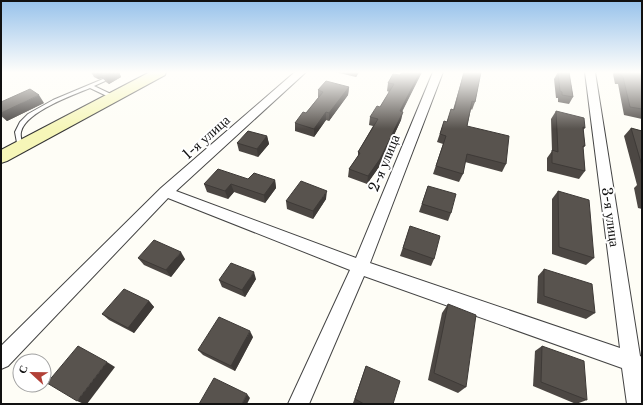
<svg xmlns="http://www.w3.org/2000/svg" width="643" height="405" font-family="'Libre Baskerville',serif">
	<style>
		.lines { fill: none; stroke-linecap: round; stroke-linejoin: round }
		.lane-casing { stroke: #444; stroke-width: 2 }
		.street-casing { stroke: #444; stroke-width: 2 }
		.secondary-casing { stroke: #333; stroke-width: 2 }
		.lane { fill: #fff; fill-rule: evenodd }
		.street { fill: #fff; fill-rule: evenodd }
		.secondary { fill: #f6f6b8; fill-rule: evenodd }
		.wall { fill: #4c4743 }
		.shaded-wall { fill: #3e3a37 }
		.building { fill: #58534e; stroke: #3e3a37 }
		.labels { text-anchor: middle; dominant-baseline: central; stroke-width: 4; stroke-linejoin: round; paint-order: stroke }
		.street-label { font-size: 14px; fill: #111; stroke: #fff }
	</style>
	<rect width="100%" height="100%" fill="#fefdf6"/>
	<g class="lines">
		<!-- lane casing -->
		<g class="lane-casing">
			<path id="lane" d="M103,79L105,80V81L94,86L115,96V98H111L90,88C73,95 25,112 21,132C20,136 22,142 23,147L22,148H18L15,132L20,122L28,114L53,100Z"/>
		</g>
		<!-- street casing -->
		<g class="street-casing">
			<polygon id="street" points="295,72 306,72 176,191 356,258 433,72 443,72 370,263 620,348 585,72 595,72 640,356 642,357 642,404 627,404 622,368 364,276 309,404 288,404 350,270 168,198 8,366 1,369 1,346 161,188"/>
		</g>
		<!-- secondary casing -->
		<g class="secondary-casing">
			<polygon id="secondary" points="150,72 166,72 165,75 7,161 1,163 1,150"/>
		</g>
		<!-- lane -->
		<use href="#lane" class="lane"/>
		<!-- street -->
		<use href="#street" class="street"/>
		<!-- secondary -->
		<use href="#secondary" class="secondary"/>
	</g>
	<!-- wall -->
	<g class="wall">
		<polygon points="91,72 119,72 121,77 109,84 106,82 103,78 98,79 94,77"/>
		<polygon points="335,72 359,72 356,77"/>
		<polygon points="402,72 422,72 402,112 401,120 379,167 367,184 348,177 349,169 358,156 358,152 373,126 369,125 370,117 380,107 389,92 387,91 388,83 400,75"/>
		<polygon points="464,72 481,72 475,102 472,110 471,109 467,126 506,164 502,172 465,162 463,174 459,182 433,174 443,144 437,142 444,121 447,122 451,109 453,110"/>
		<polygon points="558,72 569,72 573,97 569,104 558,102 558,98 556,98 554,79"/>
		<polygon points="614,72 640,72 642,80 642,119 624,115 618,84 615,84 613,74"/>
		<polygon points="349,87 348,95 329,121 326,120 314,137 295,131 295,123 306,113 318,98 318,90"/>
		<polygon points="1,102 44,103 7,121 1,116"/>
		<polygon points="556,111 585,128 583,130 585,146 583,148 585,171 579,179 547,171 547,158 552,151 551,119"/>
		<polygon points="631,128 642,131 642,209 638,208 634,188 637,185 624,136"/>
		<polygon points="267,136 269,144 258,157 239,151 237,143"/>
		<polygon points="248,179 275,180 276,188 265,203 234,192 228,199 207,192 204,184"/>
		<polygon points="428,186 451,213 448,221 419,212"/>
		<polygon points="558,191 594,258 586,265 552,254 552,199"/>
		<polygon points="326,199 313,219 287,209 286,201"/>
		<polygon points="410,226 434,259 431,266 400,256"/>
		<polygon points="138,258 185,259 171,277 144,265"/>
		<polygon points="544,269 595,313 586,319 537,303 538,276"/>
		<polygon points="256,279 245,297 222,287 219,280"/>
		<polygon points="149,301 154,307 134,333 109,320 102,314"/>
		<polygon points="448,304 466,387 458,393 428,380 442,313"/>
		<polygon points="253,337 235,371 203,355 198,350"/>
		<polygon points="542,346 587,400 576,404 533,386 535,351"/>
		<polygon points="366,366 393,404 356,404 353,403"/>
	</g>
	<!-- shaded-wall -->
	<g class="shaded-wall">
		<polygon points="95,72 101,72 103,78 98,79"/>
		<polygon points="112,72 119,72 121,77 109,84 105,76"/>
		<polygon points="356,72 359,72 356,77"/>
		<polygon points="420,72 422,72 398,119 400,111"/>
		<polygon points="349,87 348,95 329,121 329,113"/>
		<polygon points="39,95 44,103 7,121 1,114 1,113"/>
		<polygon points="326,112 326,120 314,137 314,129"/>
		<polygon points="403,112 401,120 379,167 367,184 368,176"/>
		<polygon points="267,136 269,144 258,157 257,149"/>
		<polygon points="275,180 276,188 265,203 264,195"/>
		<polygon points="231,184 234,192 228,199 225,191"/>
		<polygon points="327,191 326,199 313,219 313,211"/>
		<polygon points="181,252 185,259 171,277 166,270"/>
		<polygon points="254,272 256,279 245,297 242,290"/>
		<polygon points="149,301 154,307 134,333 128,328"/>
		<polygon points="250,331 253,337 235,371 231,366"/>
		<polygon points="107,362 115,367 87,404 84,404 77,401"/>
		<polygon points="247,394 250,398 247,404 242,404"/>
	</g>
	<!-- building -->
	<g class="building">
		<polygon points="102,72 112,72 105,76 101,75"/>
		<polygon points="402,72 420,72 400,111 403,112 380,159 368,176 349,169 360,153 358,152 378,119 370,117 377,106 380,107 394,84 388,83 393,74 400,75"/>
		<polygon points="464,72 481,72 475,102 472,101 467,126 509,136 506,164 467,154 463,174 436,166 446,136 440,134 444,121 447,122 451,109 454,110"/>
		<polygon points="562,72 569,72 573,97 562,95 562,92 560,91 558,73 562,74"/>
		<polygon points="620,72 640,72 642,80 642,109 630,107 623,77 621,76"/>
		<polygon points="326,81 349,87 329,113 326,112 314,129 295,123 303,112 306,113 323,92 318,90"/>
		<polygon points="30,89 39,95 1,113 1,102"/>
		<polygon points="556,111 584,118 585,128 583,127 585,146 583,146 585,171 552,163 552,150 558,152"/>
		<polygon points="631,128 642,131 642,166"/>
		<polygon points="248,131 267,136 257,149 237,143"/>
		<polygon points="218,169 248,179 254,173 275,180 264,195 231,184 225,191 204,184"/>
		<polygon points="301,181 327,191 313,211 286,201"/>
		<polygon points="428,186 456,194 451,213 422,204"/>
		<polygon points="558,191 589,200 594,258 559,247"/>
		<polygon points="410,226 440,236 434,259 403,248"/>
		<polygon points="154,240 181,252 166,270 138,258"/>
		<polygon points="231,263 254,272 242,290 219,280"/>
		<polygon points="544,269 592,284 595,313 544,296"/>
		<polygon points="124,289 149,301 128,328 102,314"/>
		<polygon points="448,304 476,315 466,387 434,373"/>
		<polygon points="219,317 250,331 231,366 198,350"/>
		<polygon points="78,346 107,362 77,401 47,383"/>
		<polygon points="542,346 584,361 587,400 541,382"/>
		<polygon points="366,366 400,381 393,404 364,404 355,399"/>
		<polygon points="214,378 247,394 242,404 199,404"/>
	</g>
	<!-- sky -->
	<linearGradient id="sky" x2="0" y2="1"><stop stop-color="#97c2eb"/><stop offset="0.56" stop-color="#fffefb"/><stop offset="1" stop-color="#fffefb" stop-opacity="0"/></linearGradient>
	<rect width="643" height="129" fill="url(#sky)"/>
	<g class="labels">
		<!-- street labels -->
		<g class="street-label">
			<text transform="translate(206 137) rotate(-42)">1-я улица</text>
			<text transform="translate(384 163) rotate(-68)">2-я улица</text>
			<text transform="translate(611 217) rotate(82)">3-я улица</text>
		</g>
	</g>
	<!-- border -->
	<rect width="643" height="405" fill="none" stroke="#111111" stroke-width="4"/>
	<!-- north arrow -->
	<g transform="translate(32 373) rotate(292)"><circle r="19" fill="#ffffff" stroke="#a0a0a0"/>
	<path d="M0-3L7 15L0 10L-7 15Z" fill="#b24037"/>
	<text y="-6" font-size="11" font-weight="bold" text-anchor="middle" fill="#111111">С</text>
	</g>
</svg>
